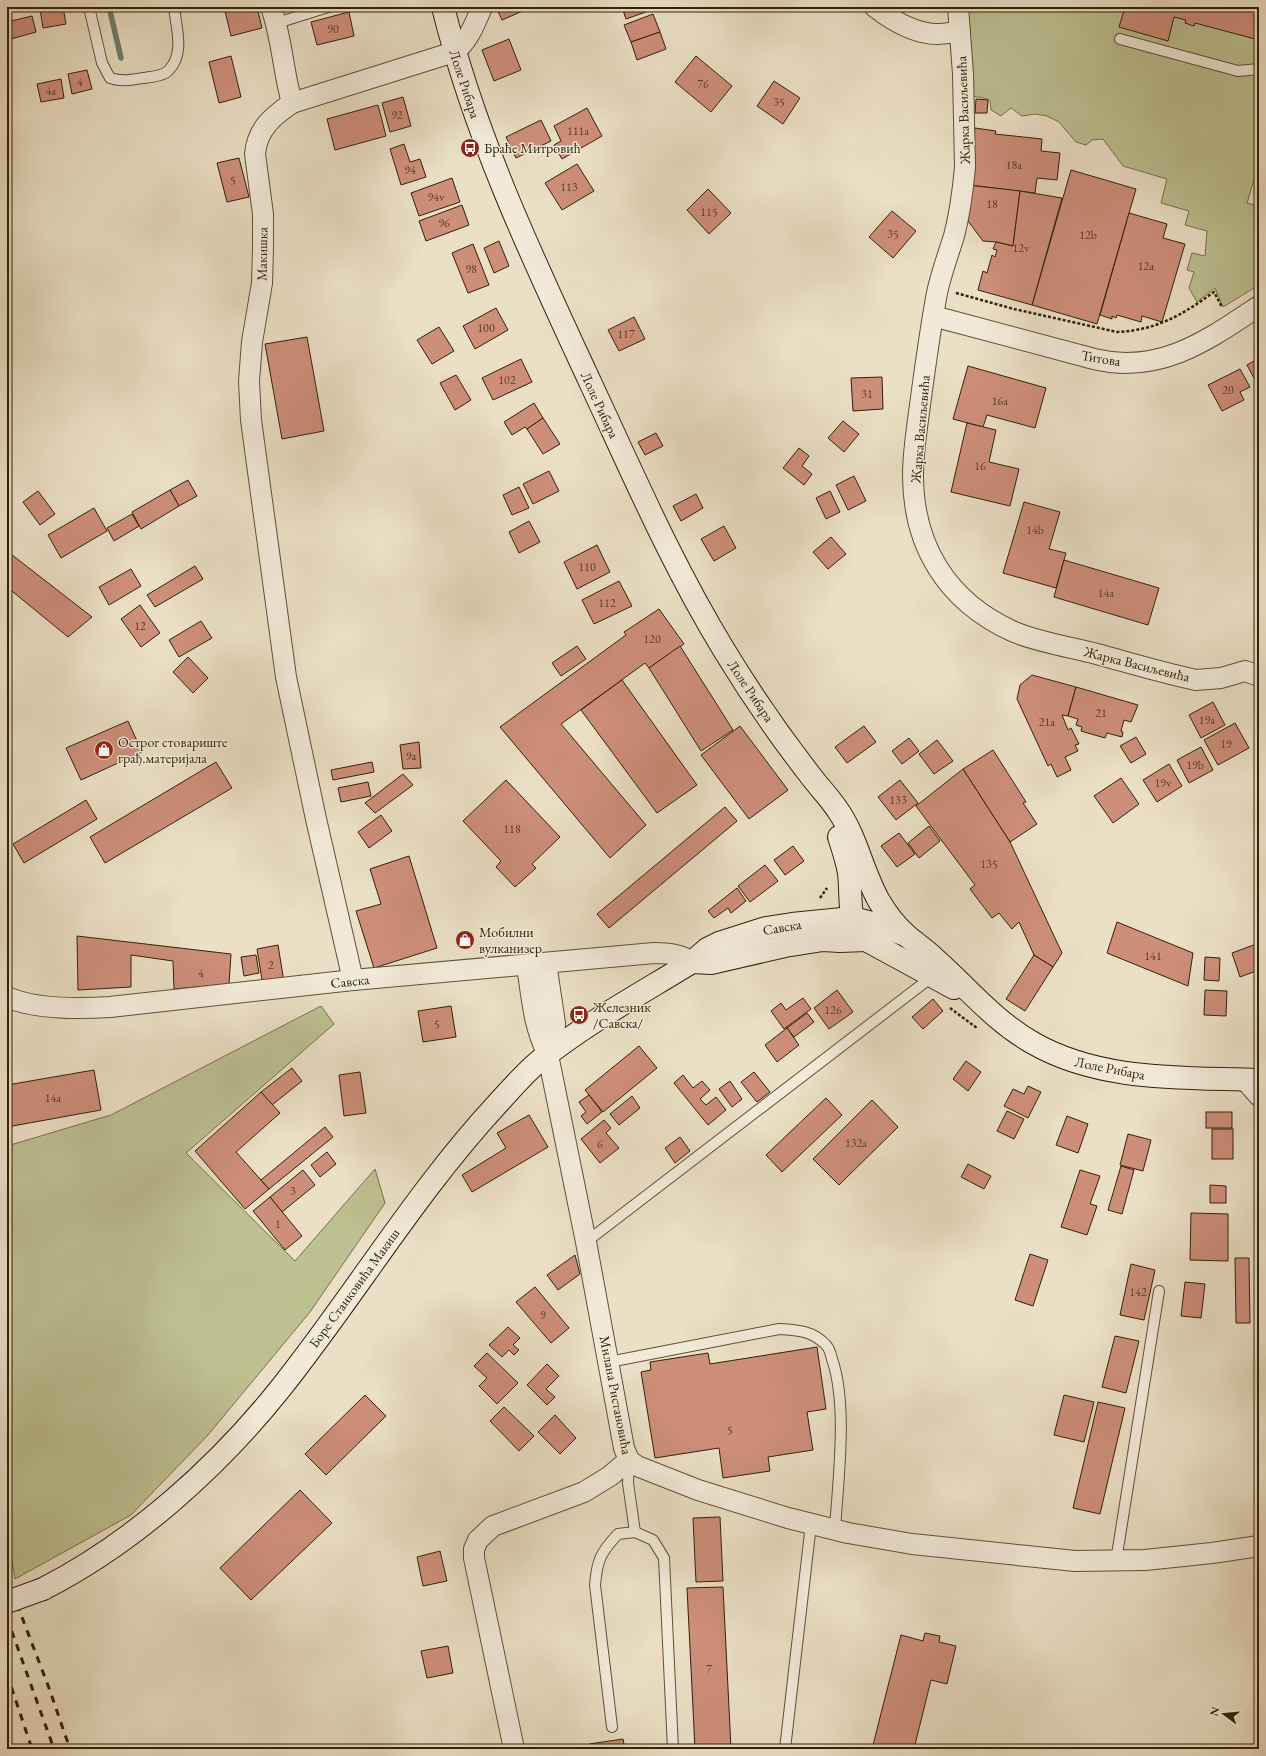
<svg xmlns="http://www.w3.org/2000/svg" width="1266" height="1756" font-family="'EB Garamond',serif">
	<style>
		.green { fill: #bdc091; stroke: #78704c }
		.lines { fill: none; stroke-linecap: round; stroke-linejoin: round }
		.stream { stroke: #707f6c; stroke-width: 5.5 }
		.building { fill: #cd8e7a; stroke: #322107 }
		.service-casing { stroke: #605036; stroke-width: 12 }
		.minor-casing { stroke: #605036; stroke-width: 22 }
		.secondary-casing { stroke: #322107; stroke-width: 24 }
		.path { stroke: #322107; stroke-width: 2.5; stroke-dasharray: 3 2; stroke-linecap: butt }
		.service { stroke: #f2ead9; stroke-width: 10 }
		.minor { stroke: #f2ead9; stroke-width: 20 }
		.secondary { stroke: #f2ead9; stroke-width: 22 }
		.rail { stroke: #322107; stroke-width: 3; stroke-dasharray: 7 7; stroke-linecap: butt }
		.secondary-bridge-casing { stroke: #322107; stroke-width: 24; stroke-linecap: butt }
		.secondary-bridge { stroke: #f2ead9; stroke-width: 22 }
		.labels { text-anchor: middle; dominant-baseline: central; stroke-width: 3; stroke-linejoin: round; paint-order: stroke }
		.number-label { font-size: 12px; fill: #593c24 }
		.street-label { font-size: 14px; fill: #322107; stroke: #f2ead9 }
		.poi-label { font-size: 14px; fill: #322107; stroke: #f2ead9; text-anchor: start }
	</style>
	<rect width="100%" height="100%" fill="#ebdfc5"/>
	<filter id="stains"><feTurbulence type="fractalNoise" baseFrequency=".005" numOctaves="4"/><feColorMatrix values="0 0 0 0 .2 0 0 0 0 .09 0 0 0 0 .02 0 0 0 .5 -.17"/></filter>
	<radialGradient id="worn" r=".72"><stop offset=".6" stop-color="#630" stop-opacity="0"/><stop offset="1" stop-color="#630" stop-opacity=".3"/></radialGradient>
	<!-- green -->
	<g class="green">
		<polygon points="958,7 1259,7 1259,163 1247,203 1259,206 1259,285 1223,307 1215,288 1197,302 1189,288 1194,272 1187,270 1192,253 1205,256 1207,231 1185,225 1189,211 1161,203 1167,179 1123,166 1103,139 1092,140 1086,145 1076,142 1059,122 1047,116 1035,114 1022,116 1011,108 1001,116 991,110 990,101 988,99 963,94"/>
		<polygon points="321,1006 334,1024 186,1153 295,1261 375,1169 385,1203 310,1312 208,1435 131,1515 15,1579 7,1533 7,1146 111,1115"/>
	</g>
	<g class="lines">
		<!-- stream -->
		<polyline class="stream" points="109,7 121,58"/>
	</g>
	<!-- building -->
	<g class="building">
		<polygon points="54,7 63,7 66,24 43,28 40,9"/>
		<polygon points="241,7 257,7 262,28 231,36 225,11"/>
		<polygon points="496,7 532,7 502,20"/>
		<polygon points="622,7 660,7 626,19"/>
		<polygon points="1125,7 1259,7 1259,40 1195,23 1194,26 1185,23 1186,20 1174,17 1168,41 1119,27"/>
		<polygon points="349,12 354,36 317,45 311,22"/>
		<polygon points="653,14 660,32 631,42 624,25"/>
		<polygon points="32,16 36,32 7,40 7,22"/>
		<polygon points="660,32 666,49 637,60 631,42"/>
		<polygon points="509,39 521,70 494,81 482,50"/>
		<polygon points="231,56 241,97 219,103 209,62"/>
		<polygon points="696,56 732,86 711,112 675,82"/>
		<polygon points="87,70 92,89 72,94 68,74"/>
		<polygon points="61,79 64,98 41,102 37,84"/>
		<polygon points="774,81 800,98 783,124 757,106"/>
		<polygon points="403,97 411,126 390,132 382,103"/>
		<polygon points="976,99 988,100 987,113 975,113"/>
		<polygon points="378,105 386,136 335,150 327,119"/>
		<polygon points="587,108 602,136 562,159 554,145 561,141 554,126"/>
		<polygon points="541,120 551,141 516,158 506,137"/>
		<polygon points="975,128 996,131 995,134 1042,139 1041,151 1060,153 1057,180 1037,178 1035,193 968,185"/>
		<polygon points="404,144 410,162 420,159 426,177 401,185 390,149"/>
		<polygon points="239,158 249,197 227,202 217,163"/>
		<polygon points="577,164 594,191 562,210 545,183"/>
		<polygon points="1071,170 1136,189 1097,324 1032,305"/>
		<polygon points="452,178 460,202 419,216 411,193"/>
		<polygon points="968,185 1020,191 1013,246 996,242 983,241 965,217"/>
		<polygon points="708,189 731,213 709,234 687,210"/>
		<polygon points="1020,191 1062,198 1032,305 978,290 983,271 987,273 992,255 995,257 997,250 993,249 996,242 1013,246"/>
		<polygon points="462,205 469,225 426,241 419,221"/>
		<polygon points="892,211 916,231 893,258 869,237"/>
		<polygon points="1129,213 1167,224 1163,238 1185,244 1162,322 1142,316 1141,322 1117,315 1116,318 1112,316 1112,319 1100,315"/>
		<polygon points="499,241 509,266 494,273 484,248"/>
		<polygon points="473,244 489,285 468,293 452,253"/>
		<polygon points="496,308 508,330 475,349 463,326"/>
		<polygon points="634,317 645,339 619,351 608,330"/>
		<polygon points="439,327 454,351 432,364 417,340"/>
		<polygon points="307,337 324,431 282,439 265,344"/>
		<polygon points="1259,358 1259,378 1255,380 1247,365"/>
		<polygon points="521,359 532,382 493,400 482,378"/>
		<polygon points="968,366 1046,388 1035,428 987,415 983,427 953,419"/>
		<polygon points="1240,369 1250,387 1240,392 1244,400 1222,411 1208,385"/>
		<polygon points="456,375 471,400 455,410 440,383"/>
		<polygon points="882,377 883,409 853,411 851,378"/>
		<polygon points="534,403 543,418 527,429 525,427 512,435 504,422"/>
		<polygon points="543,418 560,444 543,454 527,429"/>
		<polygon points="843,421 859,434 844,452 828,438"/>
		<polygon points="967,423 996,430 989,462 1019,469 1010,506 951,492"/>
		<polygon points="656,433 663,446 645,455 638,442"/>
		<polygon points="799,448 809,456 802,466 812,474 804,485 783,468"/>
		<polygon points="549,471 559,491 533,504 523,484"/>
		<polygon points="854,476 866,501 848,510 836,485"/>
		<polygon points="188,480 197,496 179,506 170,490"/>
		<polygon points="519,487 529,508 512,515 503,495"/>
		<polygon points="170,490 179,506 141,529 132,512"/>
		<polygon points="38,491 55,514 40,525 23,502"/>
		<polygon points="830,491 840,512 826,519 816,498"/>
		<polygon points="696,494 703,508 681,521 673,506"/>
		<polygon points="1024,502 1060,512 1049,549 1066,553 1056,588 1003,573"/>
		<polygon points="94,508 107,531 61,558 48,535"/>
		<polygon points="132,514 139,526 114,541 107,528"/>
		<polygon points="529,521 540,542 519,553 509,532"/>
		<polygon points="724,526 736,548 714,561 701,539"/>
		<polygon points="831,537 846,554 828,569 813,552"/>
		<polygon points="597,545 610,572 577,589 564,562"/>
		<polygon points="7,551 92,617 68,637 7,587"/>
		<polygon points="1064,560 1159,588 1148,625 1054,597"/>
		<polygon points="195,566 203,579 155,607 147,595"/>
		<polygon points="131,569 141,586 109,605 99,587"/>
		<polygon points="619,581 632,606 594,624 582,600"/>
		<polygon points="140,605 160,633 141,647 121,619"/>
		<polygon points="659,609 684,644 649,668 645,663 561,724 646,825 610,858 500,727 626,635 624,632"/>
		<polygon points="201,621 212,638 179,657 169,640"/>
		<polygon points="577,646 586,659 561,676 552,663"/>
		<polygon points="680,646 733,730 701,751 649,668"/>
		<polygon points="188,657 208,678 193,693 173,672"/>
		<polygon points="1032,675 1076,687 1068,716 1062,715 1068,730 1071,728 1079,744 1075,745 1078,751 1065,757 1071,770 1057,777 1051,764 1048,766 1017,699 1020,685"/>
		<polygon points="622,680 697,785 657,813 581,710"/>
		<polygon points="1076,687 1138,705 1131,722 1124,720 1121,731 1123,732 1122,737 1107,733 1105,738 1081,731 1082,727 1076,725 1078,719 1068,716"/>
		<polygon points="1213,702 1225,725 1201,738 1189,715"/>
		<polygon points="128,721 142,752 81,780 66,748"/>
		<polygon points="1235,723 1249,748 1218,765 1204,740"/>
		<polygon points="740,726 788,790 749,819 701,755"/>
		<polygon points="864,726 876,742 847,763 835,747"/>
		<polygon points="1136,737 1146,754 1131,763 1120,746"/>
		<polygon points="909,738 919,751 902,764 892,751"/>
		<polygon points="937,740 953,761 934,774 919,754"/>
		<polygon points="419,742 421,768 403,769 400,745"/>
		<polygon points="1201,747 1213,770 1189,783 1177,760"/>
		<polygon points="993,750 1026,802 1023,803 1037,824 1010,842 963,769"/>
		<polygon points="216,762 232,788 105,863 90,837"/>
		<polygon points="372,762 374,772 333,780 331,770"/>
		<polygon points="1169,764 1182,786 1157,802 1143,780"/>
		<polygon points="963,769 1010,842 1062,953 1053,967 1034,955 1019,922 1012,929 999,913 992,918 970,889 975,885 916,806"/>
		<polygon points="403,774 413,785 375,813 365,803"/>
		<polygon points="1121,778 1139,804 1113,823 1094,796"/>
		<polygon points="506,780 560,837 532,864 536,868 515,887 496,867 501,861 463,821"/>
		<polygon points="900,780 918,803 896,820 878,797"/>
		<polygon points="368,782 371,796 341,802 338,788"/>
		<polygon points="86,800 97,819 24,863 13,844"/>
		<polygon points="725,807 737,821 609,928 597,914"/>
		<polygon points="381,815 392,831 369,848 358,832"/>
		<polygon points="929,826 940,841 919,858 908,843"/>
		<polygon points="899,833 915,854 897,867 881,846"/>
		<polygon points="793,846 804,861 785,875 774,860"/>
		<polygon points="409,856 437,948 374,968 356,911 381,904 370,869"/>
		<polygon points="765,865 778,881 750,902 738,886"/>
		<polygon points="737,888 746,901 731,913 728,908 714,918 708,911"/>
		<polygon points="1117,922 1193,953 1188,986 1107,953"/>
		<polygon points="77,936 231,954 229,984 174,989 173,961 131,955 131,987 78,990"/>
		<polygon points="1259,943 1259,970 1240,977 1232,953"/>
		<polygon points="278,945 284,982 263,986 257,949"/>
		<polygon points="256,955 259,973 244,976 241,957"/>
		<polygon points="1034,955 1053,967 1025,1011 1006,999"/>
		<polygon points="1205,957 1220,958 1219,981 1204,980"/>
		<polygon points="837,990 853,1012 829,1029 814,1008"/>
		<polygon points="1205,990 1227,991 1226,1016 1204,1015"/>
		<polygon points="803,998 811,1009 784,1029 771,1011 781,1003 786,1010"/>
		<polygon points="933,999 943,1011 923,1029 912,1017"/>
		<polygon points="451,1006 456,1037 423,1042 418,1011"/>
		<polygon points="807,1013 814,1022 794,1037 787,1028"/>
		<polygon points="787,1028 799,1045 777,1062 765,1045"/>
		<polygon points="639,1046 657,1068 603,1112 585,1090"/>
		<polygon points="966,1061 981,1072 968,1091 953,1079"/>
		<polygon points="292,1068 302,1081 272,1105 261,1092"/>
		<polygon points="94,1070 101,1110 7,1127 7,1085"/>
		<polygon points="360,1072 366,1113 344,1116 339,1075"/>
		<polygon points="754,1072 770,1092 757,1102 741,1082"/>
		<polygon points="683,1075 693,1088 702,1081 710,1090 700,1099 706,1105 716,1097 726,1110 708,1125 674,1083"/>
		<polygon points="730,1081 742,1099 732,1107 719,1089"/>
		<polygon points="1028,1086 1041,1092 1028,1118 1004,1106 1013,1089 1024,1094"/>
		<polygon points="261,1092 280,1113 236,1152 269,1189 245,1209 195,1151"/>
		<polygon points="589,1095 602,1112 587,1124 581,1116 586,1112 579,1102"/>
		<polygon points="632,1096 640,1108 619,1125 610,1114"/>
		<polygon points="826,1098 842,1115 782,1172 766,1155"/>
		<polygon points="872,1100 898,1127 839,1185 813,1159"/>
		<polygon points="1007,1111 1024,1119 1014,1139 997,1131"/>
		<rect x="1206" y="1112" width="26" height="16"/>
		<polygon points="529,1115 548,1147 472,1192 462,1175 506,1148 497,1133"/>
		<polygon points="1067,1116 1088,1124 1078,1153 1056,1145"/>
		<polygon points="604,1120 611,1128 606,1133 619,1148 600,1163 581,1139"/>
		<polygon points="325,1127 333,1137 269,1189 261,1180"/>
		<rect x="1212" y="1129" width="21" height="30"/>
		<polygon points="1128,1134 1151,1140 1143,1171 1120,1165"/>
		<polygon points="680,1137 690,1151 675,1163 665,1148"/>
		<polygon points="327,1152 336,1164 320,1177 311,1165"/>
		<polygon points="968,1164 991,1176 984,1189 961,1177"/>
		<polygon points="1121,1166 1134,1170 1122,1214 1108,1210"/>
		<polygon points="303,1170 315,1185 282,1212 270,1197"/>
		<polygon points="1080,1170 1100,1176 1090,1204 1097,1206 1087,1235 1061,1227"/>
		<polygon points="1210,1185 1226,1186 1226,1203 1210,1203"/>
		<polygon points="270,1197 302,1236 285,1250 253,1211"/>
		<polygon points="1191,1213 1228,1214 1228,1261 1190,1260"/>
		<polygon points="1030,1254 1048,1260 1033,1306 1015,1300"/>
		<polygon points="575,1255 580,1274 558,1290 547,1275"/>
		<polygon points="1235,1258 1249,1258 1250,1323 1236,1323"/>
		<polygon points="1131,1264 1155,1270 1144,1320 1120,1315"/>
		<polygon points="1185,1282 1205,1284 1201,1318 1181,1316"/>
		<polygon points="535,1287 569,1328 551,1343 516,1302"/>
		<polygon points="508,1327 520,1338 513,1345 519,1350 514,1355 509,1350 502,1357 489,1345"/>
		<polygon points="1115,1336 1139,1341 1126,1393 1102,1387"/>
		<polygon points="817,1347 826,1409 807,1412 813,1450 768,1457 770,1471 723,1478 719,1448 655,1458 641,1372 651,1370 650,1362 708,1353 710,1364"/>
		<polygon points="487,1353 518,1383 497,1404 479,1386 487,1378 474,1366"/>
		<polygon points="547,1364 559,1376 546,1389 555,1397 547,1405 527,1385"/>
		<polygon points="365,1395 386,1416 326,1475 305,1454"/>
		<polygon points="1064,1395 1094,1402 1084,1442 1054,1435"/>
		<polygon points="1098,1402 1125,1408 1100,1514 1073,1508"/>
		<polygon points="504,1407 534,1436 519,1451 490,1421"/>
		<polygon points="555,1415 576,1438 560,1454 538,1432"/>
		<polygon points="300,1490 332,1523 251,1600 220,1568"/>
		<polygon points="720,1517 723,1581 696,1582 693,1518"/>
		<polygon points="440,1551 447,1581 423,1586 417,1557"/>
		<polygon points="723,1587 731,1749 695,1749 687,1588"/>
		<polygon points="925,1633 940,1636 939,1642 956,1646 947,1684 931,1680 914,1749 872,1749 901,1635 923,1641"/>
		<polygon points="448,1646 453,1673 427,1678 421,1651"/>
		<polygon points="623,1739 625,1749 590,1749 589,1744"/>
	</g>
	<g class="lines">
		<!-- service casing -->
		<g class="service-casing">
			<g id="service">
				<path d="M89,7L102,63L110,78C122,82 131,80 143,78C151,77 164,76 169,70C185,53 176,27 174,7"/>
				<polyline points="277,23 328,7"/>
				<polyline points="1120,39 1238,71 1259,69"/>
				<polyline points="586,1242 933,976"/>
				<path d="M609,1362L779,1329C798,1330 813,1331 826,1345C830,1349 831,1355 832,1359C848,1405 838,1480 835,1530"/>
				<polyline points="629,1461 628,1483 635,1532 653,1540 664,1558 673,1749"/>
				<polyline points="1116,1561 1159,1291"/>
				<path d="M612,1727L595,1585C597,1560 601,1552 618,1534L635,1532"/>
				<polyline points="785,1749 811,1524"/>
			</g>
		</g>
		<!-- minor casing -->
		<g class="minor-casing">
			<g id="minor">
				<path d="M271,7C282,38 283,71 292,103"/>
				<path d="M875,7C893,21 915,34 938,34C946,34 953,32 960,32"/>
				<path d="M958,7L963,74L965,167C963,190 960,213 954,236C948,255 941,274 937,293C930,330 925,368 920,405C917,428 913,452 913,475C913,546 947,601 1012,631C1037,642 1070,647 1097,654C1130,663 1163,673 1196,680L1221,678L1245,671L1259,676"/>
				<path d="M933,316L1094,359C1160,375 1208,340 1259,306"/>
				<polyline points="546,963 555,1023 554,1038 548,1055"/>
				<path d="M527,966C532,998 533,1025 548,1055L586,1242L624,1448L629,1460L637,1466L698,1490L788,1518L848,1533L912,1544L1075,1561L1145,1560L1212,1553L1259,1546"/>
				<path d="M353,980L316,819L286,677L251,420L249,381L252,342L262,283L263,248V214L255,154C257,129 273,116 292,103L454,52C469,41 475,23 482,7"/>
				<path d="M7,997C36,1010 79,1009 110,1007L353,980L654,953C668,953 680,954 692,962"/>
				<polyline points="1244,1079 1259,1096"/>
				<polyline points="514,1749 474,1558 474,1549 478,1540 493,1526 584,1492 610,1476 629,1460"/>
			</g>
		</g>
		<!-- secondary casing -->
		<g class="secondary-casing">
			<g id="secondary">
				<path d="M443,7C476,140 534,261 591,384C633,474 672,565 724,650C750,693 779,735 810,775C819,787 829,797 837,809C857,837 862,871 879,901C886,913 896,926 906,935C915,943 926,950 934,958C967,987 994,1021 1033,1043C1101,1082 1183,1077 1259,1080"/>
				<path d="M839,837C843,849 847,861 849,873C852,897 846,923 866,940L954,988"/>
				<polyline points="692,962 711,963 785,946 823,940 840,941 866,940 873,936"/>
				<path d="M43,1589C133,1543 217,1468 280,1389C355,1295 417,1190 500,1101C512,1088 524,1074 538,1062C585,1024 640,994 692,962L707,949L719,943L766,928L792,924L852,918L868,922L906,935"/>
			</g>
		</g>
		<!-- path -->
		<g class="path">
			<path d="M956,293L1014,309L1117,332C1157,330 1182,315 1214,292L1222,307"/>
			<polyline points="820,898 827,888"/>
			<polyline points="950,1008 977,1028"/>
		</g>
		<!-- service -->
		<use href="#service" class="service"/>
		<!-- minor -->
		<use href="#minor" class="minor"/>
		<!-- secondary -->
		<use href="#secondary" class="secondary"/>
		<!-- rail -->
		<g class="rail">
			<polyline points="7,1578 49,1688 70,1749"/>
			<polyline points="7,1618 54,1749"/>
			<polyline points="7,1674 32,1749"/>
			<polyline points="7,1731 13,1749"/>
		</g>
		<!-- secondary-bridge casing -->
		<g class="secondary-bridge-casing">
			<polyline id="secondary-bridge" points="7,1602 43,1589"/>
		</g>
		<!-- secondary-bridge -->
		<use href="#secondary-bridge" class="secondary-bridge"/>
	</g>
	<!-- icons -->
	<defs>
		<g id="bus-disc" transform="scale(1)"><circle r="9.5" fill="#8f2418" stroke="#f2ead9"/><path d="M-5-6H5V4H4V6H2V4H-2V6H-4V4H-5ZM-3.5-4V0h7V-4ZM-3.5 1.2v1.5H-2V1.2ZM2 1.2v1.5H3.5V1.2Z" fill="#fff"/></g>
		<g id="shop-disc" transform="scale(1)"><circle r="9.5" fill="#8f2418" stroke="#f2ead9"/><path d="M-5-2.5h2.3a2.7 3.5 0 0 1 5.4 0H5L5.5 6h-11ZM-1.5-2.5h3a1.5 2.3 0 0 0-3 0Z" fill="#fff"/></g>
	</defs>
	<g fill-rule="evenodd">
		<use href="#bus-disc" x="470" y="148"/>
		<use href="#shop-disc" x="104" y="750"/>
		<use href="#shop-disc" x="465" y="940"/>
		<use href="#bus-disc" x="579" y="1015"/>
	</g>
	<g class="labels">
		<!-- number labels -->
		<g class="number-label">
			<text x="333" y="29">90</text>
			<text x="80" y="82">4</text>
			<text x="703" y="84">76</text>
			<text x="51" y="91">4a</text>
			<text x="779" y="102">35</text>
			<text x="397" y="115">92</text>
			<text x="578" y="131">111a</text>
			<text x="1014" y="165">18a</text>
			<text x="410" y="170">94</text>
			<text x="233" y="180">5</text>
			<text x="569" y="187">113</text>
			<text x="436" y="197">94v</text>
			<text x="992" y="204">18</text>
			<text x="709" y="212">115</text>
			<text x="444" y="223">96</text>
			<text x="893" y="234">35</text>
			<text x="1088" y="235">12b</text>
			<text x="1021" y="248">12v</text>
			<text x="1146" y="266">12a</text>
			<text x="471" y="269">98</text>
			<text x="486" y="328">100</text>
			<text x="626" y="334">117</text>
			<text x="507" y="380">102</text>
			<text x="1228" y="390">20</text>
			<text x="867" y="394">31</text>
			<text x="1000" y="401">16a</text>
			<text x="980" y="466">16</text>
			<text x="1035" y="530">14b</text>
			<text x="587" y="567">110</text>
			<text x="1106" y="593">14a</text>
			<text x="607" y="603">112</text>
			<text x="140" y="626">12</text>
			<text x="652" y="639">120</text>
			<text x="1101" y="713">21</text>
			<text x="1207" y="720">19a</text>
			<text x="1047" y="722">21a</text>
			<text x="1226" y="744">19</text>
			<text x="411" y="756">9a</text>
			<text x="1195" y="765">19b</text>
			<text x="1163" y="783">19v</text>
			<text x="898" y="800">133</text>
			<text x="512" y="829">118</text>
			<text x="989" y="864">135</text>
			<text x="1153" y="956">141</text>
			<text x="271" y="965">2</text>
			<text x="201" y="973">4</text>
			<text x="833" y="1010">126</text>
			<text x="437" y="1024">5</text>
			<text x="53" y="1098">14a</text>
			<text x="856" y="1143">132a</text>
			<text x="600" y="1144">6</text>
			<text x="293" y="1191">3</text>
			<text x="278" y="1224">1</text>
			<text x="1138" y="1292">142</text>
			<text x="543" y="1315">9</text>
			<text x="730" y="1430">5</text>
			<text x="709" y="1669">7</text>
		</g>
		<!-- street labels -->
		<g class="street-label">
			<text transform="translate(465 84) rotate(72)">Лоле Рибара</text>
			<text transform="translate(963 110) rotate(-92)">Жарка Васиљевића</text>
			<text transform="translate(262 254) rotate(-89)">Макишка</text>
			<text transform="translate(1101 358) rotate(9)">Титова</text>
			<text transform="translate(600 405) rotate(65)">Лоле Рибара</text>
			<text transform="translate(920 429) rotate(-85)">Жарка Васиљевића</text>
			<text transform="translate(1137 664) rotate(14)">Жарка Васиљевића</text>
			<text transform="translate(751 691) rotate(56)">Лоле Рибара</text>
			<text transform="translate(782 927) rotate(-10)">Савска</text>
			<text transform="translate(350 981) rotate(-6)">Савска</text>
			<text transform="translate(1110 1068) rotate(11)">Лоле Рибара</text>
			<text transform="translate(354 1288) rotate(-54)">Боре Станковића Макиш</text>
			<text transform="translate(616 1395) rotate(79)">Милана Ристановића</text>
		</g>
		<!-- poi labels -->
		<g class="poi-label">
			<text x="484" y="148">Браће Митровић</text>
			<text x="118" y="742">Острог стовариште<tspan x="118" dy="16">грађ.материјала</tspan></text>
			<text x="479" y="932">Мобилни<tspan x="479" dy="16">вулканизер</tspan></text>
			<text x="593" y="1007">Железник<tspan x="593" dy="16">/Савска/</tspan></text>
		</g>
	</g>
	<!-- margin -->
	<rect width="1266" height="1756" fill="none" stroke="#ebdfc5" stroke-width="24"/>
	<rect x="8" y="8" width="1250" height="1740" fill="none" stroke="#322107" stroke-width="2"/>
	<rect x="12" y="12" width="1242" height="1732" fill="none" stroke="#322107"/>
	<!-- north arrow -->
	<g transform="translate(1224 1714) rotate(286)" stroke="#f2ead9" stroke-width="3" paint-order="stroke">
	<path d="M0-3L7 15L0 10L-7 15Z" fill="#322107"/>
	<text y="-6" font-size="11" font-weight="bold" text-anchor="middle" fill="#322107">N</text>
	</g>
	<rect width="100%" height="100%" filter="url(#stains)"/>
	<rect width="100%" height="100%" fill="url(#worn)"/>
</svg>
